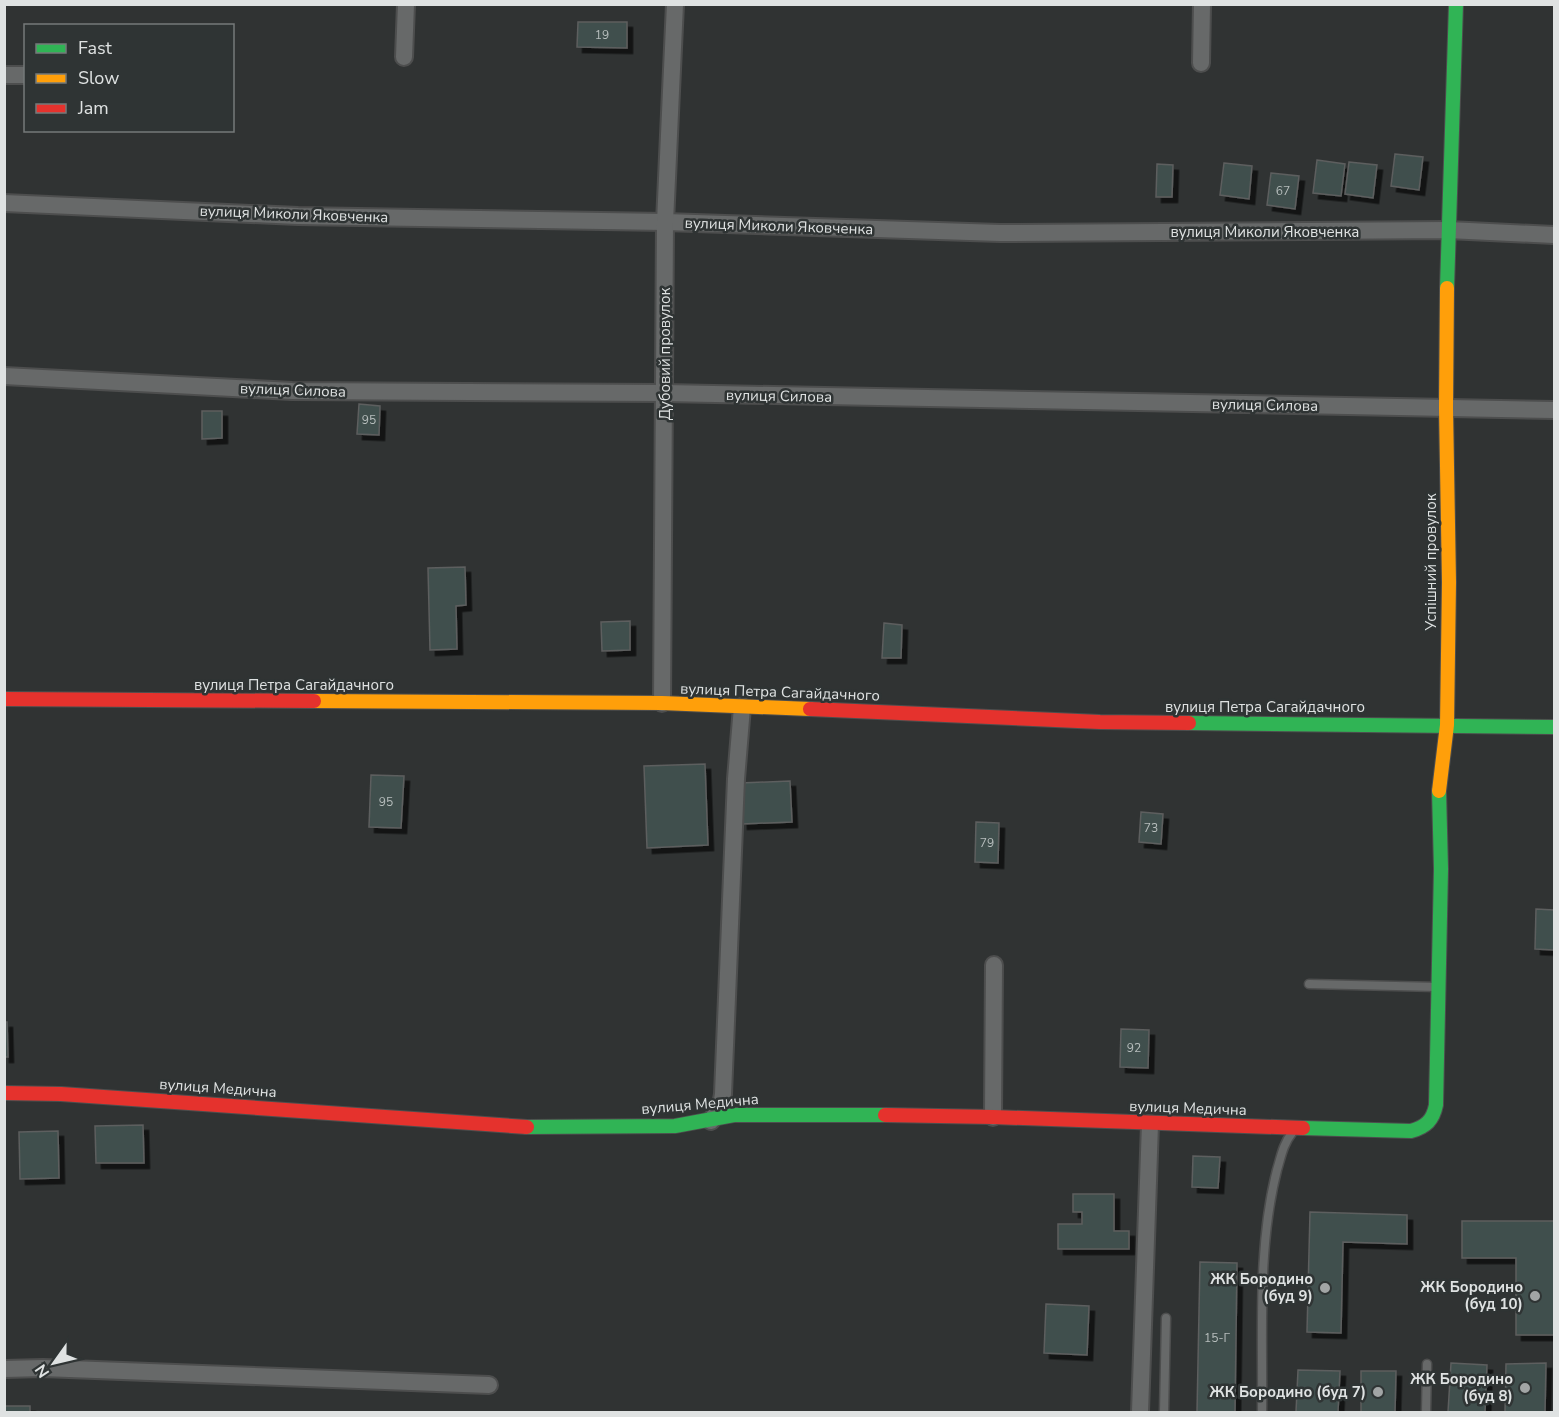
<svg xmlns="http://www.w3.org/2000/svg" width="1559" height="1417" font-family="'Nunito Sans',sans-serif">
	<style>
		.building { fill: #40504e; stroke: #5d5e5e; stroke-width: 1.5; filter: url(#shadow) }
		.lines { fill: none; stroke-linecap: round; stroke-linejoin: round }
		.lane-casing { stroke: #4d4e4e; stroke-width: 11 }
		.street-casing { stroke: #4d4e4e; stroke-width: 20 }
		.fast-casing { stroke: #4d4e4e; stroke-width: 16 }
		.slow-casing { stroke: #4d4e4e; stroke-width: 16 }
		.jam-casing { stroke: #4d4e4e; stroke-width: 16 }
		.lane { stroke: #676969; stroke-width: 8 }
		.street { stroke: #676969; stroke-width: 16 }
		.fast { stroke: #30b455; stroke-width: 14 }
		.slow { stroke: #ff9f0a; stroke-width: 14 }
		.jam { stroke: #e5322d; stroke-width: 14 }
		.poi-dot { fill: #a2a5a5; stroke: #2f3434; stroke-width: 2 }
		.labels { text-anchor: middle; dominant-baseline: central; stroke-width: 5; stroke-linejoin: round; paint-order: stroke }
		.number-label { font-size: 12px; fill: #b7bebd }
		.street-label { font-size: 15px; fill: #dfe2e2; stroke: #2f3434 }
		.poi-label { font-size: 15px; font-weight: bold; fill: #dfe2e2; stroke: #2f3434; text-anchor: end }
	</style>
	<defs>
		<filter id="shadow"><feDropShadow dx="5.5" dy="5.5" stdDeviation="0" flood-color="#0009"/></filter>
	</defs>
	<rect width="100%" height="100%" fill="#303333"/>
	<!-- building -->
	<g class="building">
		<polygon points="578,22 627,22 627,48 577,47"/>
		<polygon points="1395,154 1423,157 1419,190 1391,186"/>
		<polygon points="1317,160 1345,164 1341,196 1313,193"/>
		<polygon points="1349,162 1377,165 1373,198 1345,194"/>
		<polygon points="1224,163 1252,166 1249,199 1220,195"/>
		<polygon points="1157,164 1173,165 1172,197 1156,197"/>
		<polygon points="1271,173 1299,176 1295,209 1267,205"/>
		<polygon points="359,404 380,406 379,435 357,434"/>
		<polygon points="202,411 222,411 222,438 202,439"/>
		<polygon points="465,567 466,605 456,606 457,649 430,650 428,568"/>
		<polygon points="630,621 630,650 602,651 601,622"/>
		<polygon points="884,623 902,625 901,658 882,658"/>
		<polygon points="705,764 708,845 647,848 644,766"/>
		<polygon points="371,775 404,776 401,828 369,827"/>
		<polygon points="790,781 792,822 742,824 740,783"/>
		<polygon points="1141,812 1163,814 1161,844 1139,842"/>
		<polygon points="976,822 999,823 998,863 975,862"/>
		<polygon points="1536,909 1554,910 1554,950 1535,949"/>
		<polygon points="4,1022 7,1022 8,1057 4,1057"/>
		<polygon points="1121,1029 1149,1030 1148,1068 1120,1067"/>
		<polygon points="143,1125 144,1163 96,1163 95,1126"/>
		<polygon points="58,1131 59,1178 20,1179 19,1132"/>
		<polygon points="1193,1156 1220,1157 1218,1188 1192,1187"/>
		<polygon points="1073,1194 1114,1194 1114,1231 1129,1231 1129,1249 1058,1249 1058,1224 1082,1224 1082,1212 1073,1212"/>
		<polygon points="1310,1212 1407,1215 1407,1244 1343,1242 1341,1333 1307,1332"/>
		<polygon points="1462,1221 1554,1221 1554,1335 1516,1335 1516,1258 1462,1258"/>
		<polygon points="1200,1262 1237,1263 1235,1412 1197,1412"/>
		<polygon points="1046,1304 1089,1306 1087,1355 1044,1353"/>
		<polygon points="1451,1363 1487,1365 1485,1412 1448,1412"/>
		<polygon points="1546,1363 1545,1412 1505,1412 1506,1364"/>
		<polygon points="1298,1370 1340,1371 1338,1412 1296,1412"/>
		<polygon points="1361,1371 1396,1371 1395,1412 1361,1412"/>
		<rect x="4" y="1406" width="26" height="6"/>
	</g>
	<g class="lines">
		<!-- lane casing -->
		<g class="lane-casing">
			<g id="lane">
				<polyline points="1309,984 1438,987"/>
				<polyline points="1164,1412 1166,1318"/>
				<path d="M1262,1412C1263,1334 1257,1247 1277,1170C1281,1157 1283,1144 1292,1133"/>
				<polyline points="1426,1412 1427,1364"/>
			</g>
		</g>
		<!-- street casing -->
		<g class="street-casing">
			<g id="street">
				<polyline points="404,57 406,4"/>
				<polyline points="1201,63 1202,4"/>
				<polyline points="4,75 26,75"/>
				<polyline points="4,203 298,216 665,222 1000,233 1448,230 1554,235"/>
				<polyline points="4,376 292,391 665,393 1554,410"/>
				<polyline points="662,703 665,222 675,4"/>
				<polyline points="993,1117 994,965"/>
				<polyline points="711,1121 721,1106 723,1094 736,779 742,707"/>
				<polyline points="4,1369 43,1368 489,1385"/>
				<polyline points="1140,1412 1150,1124"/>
			</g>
		</g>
		<!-- fast casing -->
		<g class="fast-casing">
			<g id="fast">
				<polyline points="1447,288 1456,4"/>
				<polyline points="1189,723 1554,727"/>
				<polyline points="527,1127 675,1126 734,1115 885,1115"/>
				<path d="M1303,1128L1411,1131C1426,1127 1433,1120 1436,1105L1441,869L1439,791"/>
			</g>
		</g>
		<!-- slow casing -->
		<g class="slow-casing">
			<g id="slow">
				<polyline points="314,701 662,703 810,709"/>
				<polyline points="1439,791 1447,725 1449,582 1446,408 1447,288"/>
			</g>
		</g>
		<!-- jam casing -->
		<g class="jam-casing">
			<g id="jam">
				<polyline points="4,699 314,701"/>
				<polyline points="810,709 1100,722 1189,723"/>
				<polyline points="4,1093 61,1094 527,1127"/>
				<polyline points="885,1115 993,1117 1303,1128"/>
			</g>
		</g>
		<!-- lane -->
		<use href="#lane" class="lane"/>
		<!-- street -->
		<use href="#street" class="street"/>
		<!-- fast -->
		<use href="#fast" class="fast"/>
		<!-- slow -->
		<use href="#slow" class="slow"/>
		<!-- jam -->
		<use href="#jam" class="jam"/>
	</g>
	<!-- markers -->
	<g class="poi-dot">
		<circle cx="1325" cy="1288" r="6"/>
		<circle cx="1535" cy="1296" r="6"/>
		<circle cx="1525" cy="1388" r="6"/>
		<circle cx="1378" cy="1392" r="6"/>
	</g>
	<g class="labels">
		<!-- number labels -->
		<g class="number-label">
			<text x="602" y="35">19</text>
			<text x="1283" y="191">67</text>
			<text x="369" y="420">95</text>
			<text x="386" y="802">95</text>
			<text x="1151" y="828">73</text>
			<text x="987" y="843">79</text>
			<text x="1134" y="1048">92</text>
			<text x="1217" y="1338">15-Г</text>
		</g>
		<!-- street labels -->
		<g class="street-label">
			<text transform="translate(294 214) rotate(2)">вулиця Миколи Яковченка</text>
			<text transform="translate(779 226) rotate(2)">вулиця Миколи Яковченка</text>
			<text x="1265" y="232">вулиця Миколи Яковченка</text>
			<text transform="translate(665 354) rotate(-90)">Дубовий провулок</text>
			<text transform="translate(293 390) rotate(2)">вулиця Силова</text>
			<text transform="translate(779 396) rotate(1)">вулиця Силова</text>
			<text transform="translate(1265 405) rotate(1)">вулиця Силова</text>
			<text transform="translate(1431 562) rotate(-90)">Успішний провулок</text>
			<text x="294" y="685">вулиця Петра Сагайдачного</text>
			<text transform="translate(780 692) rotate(2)">вулиця Петра Сагайдачного</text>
			<text x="1265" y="707">вулиця Петра Сагайдачного</text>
			<text transform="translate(218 1088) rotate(4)">вулиця Медична</text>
			<text transform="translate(700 1104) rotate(-5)">вулиця Медична</text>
			<text transform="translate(1188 1108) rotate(2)">вулиця Медична</text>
		</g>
		<!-- poi labels -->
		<g class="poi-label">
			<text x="1313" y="1279">ЖК Бородино<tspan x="1313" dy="17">(буд 9)</tspan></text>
			<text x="1523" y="1287">ЖК Бородино<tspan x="1523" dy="17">(буд 10)</tspan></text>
			<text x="1513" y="1379">ЖК Бородино<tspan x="1513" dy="17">(буд 8)</tspan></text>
			<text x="1366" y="1392">ЖК Бородино (буд 7)</text>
		</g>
	</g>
	<!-- border -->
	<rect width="1559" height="1417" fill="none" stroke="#dfe2e2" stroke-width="12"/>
	<!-- legend -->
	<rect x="24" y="24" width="210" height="108" fill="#2f3434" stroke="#757a7a" stroke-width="1.5"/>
	<rect x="36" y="44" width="30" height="9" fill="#30b455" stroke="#757a7a" stroke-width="1.5"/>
	<text x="78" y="54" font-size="18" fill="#dfe2e2">Fast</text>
	<rect x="36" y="74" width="30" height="9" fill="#ff9f0a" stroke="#757a7a" stroke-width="1.5"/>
	<text x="78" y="84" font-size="18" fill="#dfe2e2">Slow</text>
	<rect x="36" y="104" width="30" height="9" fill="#e5322d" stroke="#757a7a" stroke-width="1.5"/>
	<text x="78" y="114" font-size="18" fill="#dfe2e2">Jam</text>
	<!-- north arrow -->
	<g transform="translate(54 1363) rotate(236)" stroke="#2f3434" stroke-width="4.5" paint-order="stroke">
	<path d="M0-4.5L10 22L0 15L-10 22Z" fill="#dfe2e2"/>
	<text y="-9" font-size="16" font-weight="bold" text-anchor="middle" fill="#dfe2e2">N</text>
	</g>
</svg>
